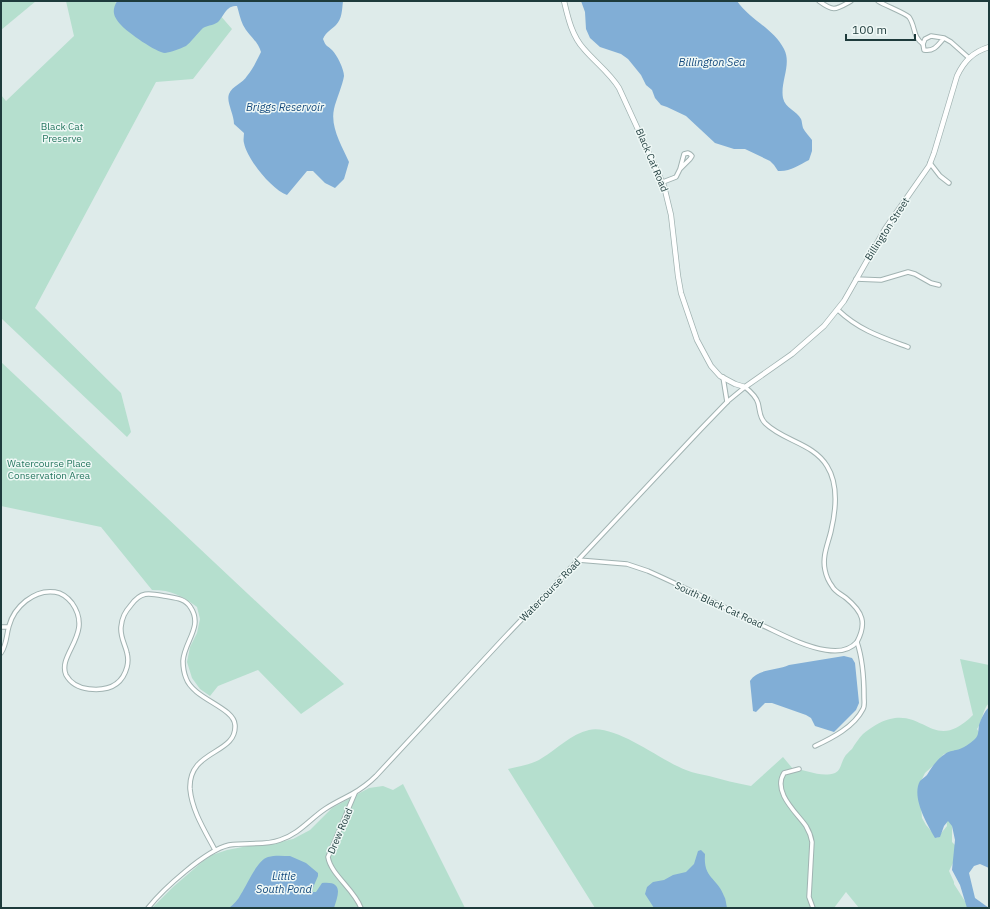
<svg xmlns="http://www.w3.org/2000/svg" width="990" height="909" font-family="'IBM Plex Sans',sans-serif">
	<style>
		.green { fill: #b5dfce }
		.water { fill: #81aed6 }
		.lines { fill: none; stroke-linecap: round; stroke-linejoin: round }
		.minor-casing { stroke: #a1b3b2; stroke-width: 5.5 }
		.tertiary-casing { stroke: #a1b3b2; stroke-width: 6 }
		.minor { stroke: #fff; stroke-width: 3.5 }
		.tertiary { stroke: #fff; stroke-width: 4.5 }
		.labels { text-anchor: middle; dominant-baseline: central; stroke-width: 3; stroke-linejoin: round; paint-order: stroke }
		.park-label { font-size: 10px; fill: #25765f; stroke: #eff8f6 }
		.street-label { font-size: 10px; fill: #1e3b3c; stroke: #eff8f6 }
		.water-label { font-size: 11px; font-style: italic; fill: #144a7d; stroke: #eff8f6 }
	</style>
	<rect width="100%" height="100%" fill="#deebea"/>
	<!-- green -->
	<g class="green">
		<polygon points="1,1 36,1 1,30"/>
		<polygon points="66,1 115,1 123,18 219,14 232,29 193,79 156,82 35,308 121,393 131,432 127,437 1,318 1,95 6,101 74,36"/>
		<path d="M1,362L344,684L301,714L258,670L218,686L210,696L200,689L192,678L187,662L190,647L197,633L200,619L197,607C182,596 172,590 152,590L101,527L1,506Z"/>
		<path d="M960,659L989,665V703C982,710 983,721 977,729L980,734L976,741L962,751L944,754L936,763L925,773L919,785L922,818L926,825L937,838L947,826L946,817L952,823V842L956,846V857L949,871L954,882V884L968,906L967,908H859L846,892L834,908H595L508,769C519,766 532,765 542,758C557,749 571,734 589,730C616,724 661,761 686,770C693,773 701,774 709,776C723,780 736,783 751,786L783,757L793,769C806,769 820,778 835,773C841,770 841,763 844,758C846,754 849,752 852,749C855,744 859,738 863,734C870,728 881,721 890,719C925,710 935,753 973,715Z"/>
		<polygon points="403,784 465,908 152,908 173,887 202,862 212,855 227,850 253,845 272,844 293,839 310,830 332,808 369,788 383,786 393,790"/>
	</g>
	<!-- water -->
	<g class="water">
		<path d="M117,1H343C342,10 342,19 336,25C331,30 326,32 323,39C326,47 327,45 332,50C337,55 344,69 344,76C343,84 336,100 334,109C330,127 342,146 349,162L344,179L335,188L325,183L313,171H307L287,195C272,190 247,159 244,143C243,140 244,136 244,133L234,124C234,114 226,102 229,94C232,86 243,83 247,76C253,69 257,60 261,52C258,41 248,35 243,25C240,19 239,12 237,6C226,6 225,14 219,21C216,25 208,25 203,28C198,33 190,43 186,46C180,49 171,52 165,53C157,53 127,32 121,25C114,17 111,12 117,1Z"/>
		<path d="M581,1H737C750,20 773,28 784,49C792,64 780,82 783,98C785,108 797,111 801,119C802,121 802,125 803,128C805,132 809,136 812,140V151L809,160C799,165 790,172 778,171L774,165L770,161L745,149H734L715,143L686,116L667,107L661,105L655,98L652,90L646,85L641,75L628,59L621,54L600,47L590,38L586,29L585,12Z"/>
		<path d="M844,656L852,658L855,663L859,703L856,710L834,732L815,726L811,718L806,715L772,703H765L756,712L753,711L750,681C758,668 777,671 789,665Z"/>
		<path d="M989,707V868L980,864L974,866L969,873L975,898L989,908H967L960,885L952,870L955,840L952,826L948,821L944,826L940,837L935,838C927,824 911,797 920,781C922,779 925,777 927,775C932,767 937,759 945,754C949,751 952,751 956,750C962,749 971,743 975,739C979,735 978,731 979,725C981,719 984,712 989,707Z"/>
		<path d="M701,850L705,854C703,879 717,877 724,896C726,899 726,904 727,908H654L645,894L647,887L653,882L664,880L673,875L686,872L694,864L698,851Z"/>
		<path d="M290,856L306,863L318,873V876L312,890L313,892H316L322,883C343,881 339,893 334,908H229C234,904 238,900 241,894C247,885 257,860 268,857C275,855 283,856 290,856Z"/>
	</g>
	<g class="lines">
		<!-- minor casing -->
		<g class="minor-casing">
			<g id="minor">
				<path d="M819,1C834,12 835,10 851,1"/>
				<path d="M878,1C884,5 905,13 909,17C916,27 912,36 923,44"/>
				<path d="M944,38L931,36L925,39L923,44L924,50C934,52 938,45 944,38L951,42L969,58"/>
				<polyline points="930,163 940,176 949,183"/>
				<polyline points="663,182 676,177 680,169 690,159 692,156 690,154 688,153 684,154 680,169"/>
				<polyline points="856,279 881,280 908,272 915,274 931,283 939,285"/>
				<path d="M838,310C859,330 881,337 908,347"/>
				<polyline points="723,377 727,402"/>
				<path d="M578,560L627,564L648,571C684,587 720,605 755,622C778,632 801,646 826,650C838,652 849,651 857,642"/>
				<polyline points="1,627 8,627"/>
				<path d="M1,653C7,644 6,636 9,626C14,607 34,589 55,592C62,593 68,598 72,603C94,634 57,654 66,675C71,684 80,688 89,689C107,691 122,686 127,667C128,663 128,657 127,653C125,644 120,637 121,627C122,617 125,612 131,605C141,591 149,593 164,596C175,598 185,598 191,608C203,627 184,642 183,661C183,666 184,673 186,678C193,699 234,707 235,725C237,755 188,749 190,789C192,811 205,831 215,850"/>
				<path d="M799,769L784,773C772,792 797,813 806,826C809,831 811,836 812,842L809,897L813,908"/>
				<path d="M355,793L328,857C331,875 354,889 361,908"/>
				<path d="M148,908C163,889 206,850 229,845C246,842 264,846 280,840C299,834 310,819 325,809C334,803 343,799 352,794C361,789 369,783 376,776L503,639L564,575L700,430L728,401L745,387C750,391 756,396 758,403C760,410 759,417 765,423C783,441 813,443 827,466C839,485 836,510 831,531C828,544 822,556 825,570C826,575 829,582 832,586C835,592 841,594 846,598C863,612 867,623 857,642C863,660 864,678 864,697C864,701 865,706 863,709C854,727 832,738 815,746"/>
			</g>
		</g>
		<!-- tertiary casing -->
		<g class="tertiary-casing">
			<path id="tertiary" d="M564,1C568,18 572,36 584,49C595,62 610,73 619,88L664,186L671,215L678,276L681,293L697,340L711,366L720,376L735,384L745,387L792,354L824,326L844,301L885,229L929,166L934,153L957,76C964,61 973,52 989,47"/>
		</g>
		<!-- minor -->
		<use href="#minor" class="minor"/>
		<!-- tertiary -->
		<use href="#tertiary" class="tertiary"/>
	</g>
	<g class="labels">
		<!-- park labels -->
		<g class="park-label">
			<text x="62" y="126">Black Cat<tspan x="62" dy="12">Preserve</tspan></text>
			<text x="49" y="463">Watercourse Place<tspan x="49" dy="12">Conservation Area</tspan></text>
		</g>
		<!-- street labels -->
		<g class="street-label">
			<text transform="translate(652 160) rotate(67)">Black Cat Road</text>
			<text transform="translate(887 229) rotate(-57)">Billington Street</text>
			<text transform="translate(550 590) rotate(-46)">Watercourse Road</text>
			<text transform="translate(719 605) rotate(25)">South Black Cat Road</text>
			<text transform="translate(340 831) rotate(-67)">Drew Road</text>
		</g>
		<!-- water labels -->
		<g class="water-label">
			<text x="712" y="62">Billington Sea</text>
			<text x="285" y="107">Briggs Reservoir</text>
			<text x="284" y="876">Little<tspan x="284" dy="13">South Pond</tspan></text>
		</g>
	</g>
	<!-- border -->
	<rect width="990" height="909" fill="none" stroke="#1e3b3c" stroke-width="4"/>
	<!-- scale -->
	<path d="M846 34v6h69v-6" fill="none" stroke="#1e3b3c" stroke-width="2"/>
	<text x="852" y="34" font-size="12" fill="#1e3b3c" stroke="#eff8f6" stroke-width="3" paint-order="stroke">100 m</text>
</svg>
